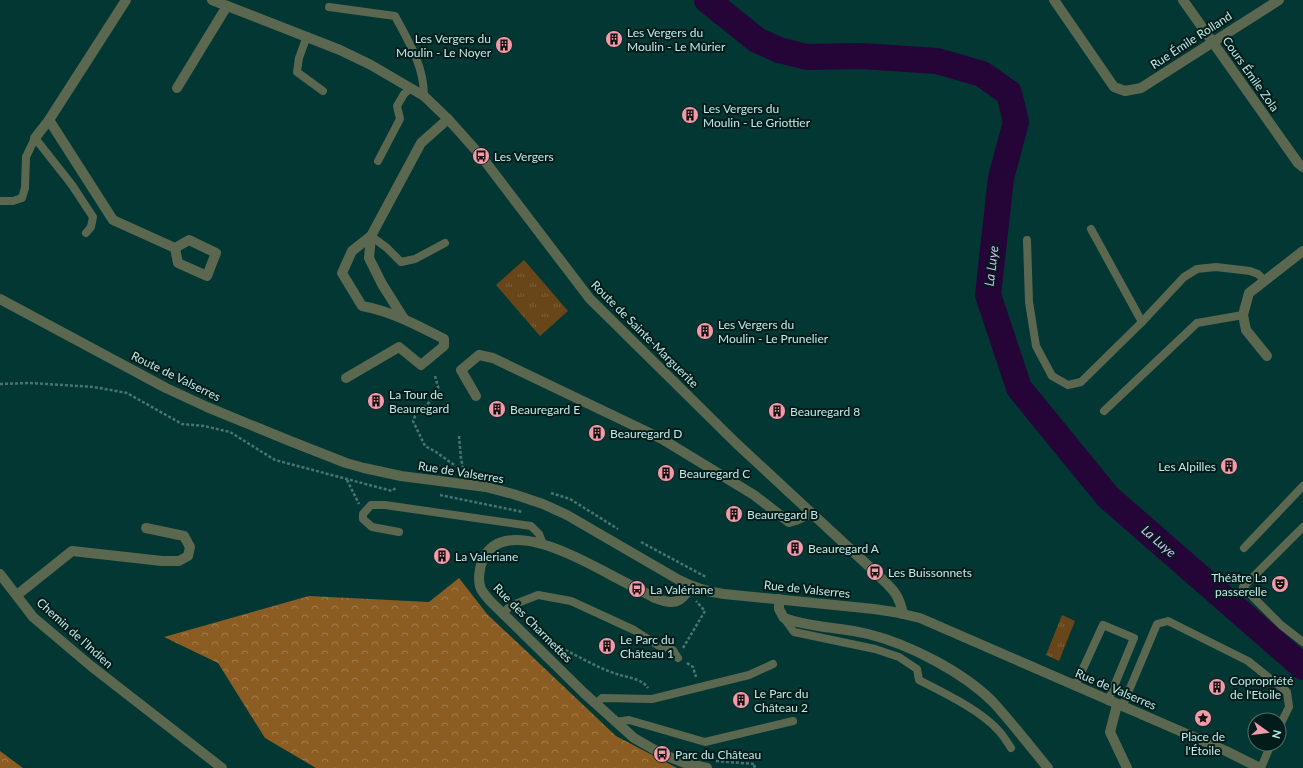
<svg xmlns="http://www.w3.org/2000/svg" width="1303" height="768" font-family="Lato,sans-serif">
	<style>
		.forest { fill: url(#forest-crowns) }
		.park { fill: url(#park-tufts) }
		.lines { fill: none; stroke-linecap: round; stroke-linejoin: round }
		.river { stroke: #250438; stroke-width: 26 }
		.path { stroke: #467672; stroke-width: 2.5; stroke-dasharray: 3 2; stroke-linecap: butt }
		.service { stroke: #5c6750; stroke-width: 8 }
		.minor { stroke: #5c6750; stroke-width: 10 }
		.tertiary { stroke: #5c6750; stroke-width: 10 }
		.labels { text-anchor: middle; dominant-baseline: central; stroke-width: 4; stroke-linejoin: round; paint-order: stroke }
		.poi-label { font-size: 12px; fill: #c2ebe6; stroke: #011c1a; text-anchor: start }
		.street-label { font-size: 12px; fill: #c2ebe6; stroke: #011c1a }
		.water-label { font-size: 13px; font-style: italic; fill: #ddbdf9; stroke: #011c1a }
	</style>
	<defs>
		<pattern id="forest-crowns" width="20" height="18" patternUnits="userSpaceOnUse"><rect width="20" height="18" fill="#8c5d23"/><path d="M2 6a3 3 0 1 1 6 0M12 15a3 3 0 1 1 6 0" fill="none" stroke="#9f7c4e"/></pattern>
		<pattern id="park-tufts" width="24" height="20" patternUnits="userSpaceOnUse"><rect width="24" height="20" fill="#694619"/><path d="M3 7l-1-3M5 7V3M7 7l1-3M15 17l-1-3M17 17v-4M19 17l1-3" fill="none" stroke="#7d613a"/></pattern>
	</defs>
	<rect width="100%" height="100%" fill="#033734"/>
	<!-- forest -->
	<g class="forest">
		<polygon points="459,578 487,614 616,736 677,768 316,768 265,738 218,663 164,637 309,596 429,602"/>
		<polygon points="0,751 23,768 0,768"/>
	</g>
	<!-- park -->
	<g class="park">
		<polygon points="524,260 568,311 540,336 496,285"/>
		<polygon points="1062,615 1075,621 1059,661 1046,655"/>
	</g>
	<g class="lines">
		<!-- river -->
		<polyline class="river" points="707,0 757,40 779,50 807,57 861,56 937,61 982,74 1009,93 1016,122 1001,178 988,295 1019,388 1108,497 1303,667"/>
		<!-- path -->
		<g class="path">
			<polyline points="435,376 439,390 433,399 416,414 413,421 425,446 436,452 464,472"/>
			<polyline points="0,384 30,383 94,387 127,393 182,424 204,426 230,432 275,460 392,491 397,487"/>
			<polyline points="459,436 461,459 464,471"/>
			<polyline points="347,480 359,504"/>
			<polyline points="551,493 570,499 618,529"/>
			<polyline points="440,495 523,512"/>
			<polyline points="641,542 706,577"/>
			<path d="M552,644C574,653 598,669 620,675C630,678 642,679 648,688"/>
			<polyline points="683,648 705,611 696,601"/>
			<polyline points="687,663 693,667 696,677"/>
			<polyline points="716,761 755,764 754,768"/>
		</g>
		<!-- service -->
		<g class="service">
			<path d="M329,7L395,16C409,42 424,66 424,96"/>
			<polyline points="307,36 299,58 297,72 323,91"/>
			<polyline points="378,161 400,119 397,106 404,94 411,88"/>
			<polyline points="0,201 13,201 22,198 25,188 26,157 35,138 72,185 93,217 91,227 86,233"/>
			<polyline points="1091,229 1142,322"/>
			<polyline points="371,236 387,248 401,262 415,259 445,243"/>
			<polyline points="1027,240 1029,302 1036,346 1052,376 1068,385 1081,382 1142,322 1184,277 1197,269 1216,267 1250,271 1258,274 1264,280"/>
			<polyline points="1104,411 1197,323 1243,315"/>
			<polyline points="1303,527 1243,587 1281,625 1303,642"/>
			<polyline points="399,532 372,527 363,519 363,514 371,505 385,505 531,526 539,534 543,544"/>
			<polyline points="1244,548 1303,486"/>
			<polyline points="503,614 510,606 538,595 571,601 634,630 659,646 673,650 678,658"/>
			<path d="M784,618L794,632L875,649L899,657L917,669L919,680C944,693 980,710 998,730C1003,735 1007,742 1011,748"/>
			<polyline points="1075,686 1103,625 1134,638 1108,701"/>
			<polyline points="596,704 602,698 652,699 749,675 773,664"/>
			<polyline points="1122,707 1157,624 1168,621 1248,661 1287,692 1289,707 1279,727"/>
			<polyline points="615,722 629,720 705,742 793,721"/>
			<polyline points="1261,768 1271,744"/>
		</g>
		<!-- minor -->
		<g class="minor">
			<polyline points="1054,0 1114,87 1125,91 1141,88 1279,0"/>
			<polyline points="1183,0 1298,163 1303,167"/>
			<polyline points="177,88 227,6"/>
			<polyline points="49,120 113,220 175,248 178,263 207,276 216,253 189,240 175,248"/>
			<polyline points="35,138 49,120 126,0"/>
			<polyline points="371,236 369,258 382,284 404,319"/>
			<polyline points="1267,356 1246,330 1243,315 1249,293 1303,251"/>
			<path d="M346,378L399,347L421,365L444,346V339C419,326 391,311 362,306L342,273L352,251L371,236L421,143L448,119"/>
			<polyline points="476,396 461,370 479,355 493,358 662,439 754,495 789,522 796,520 811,513"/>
			<polyline points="0,574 33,617 91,666 222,768"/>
			<path d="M691,586C681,604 673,605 655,598C640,590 624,582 609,574C581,559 504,515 483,559C480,566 477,581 481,589C483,593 487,597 490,601L584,693L634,738L662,754L685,763L707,768"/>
			<polyline points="17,595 72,551 162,561 179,561 188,556 190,547 184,536 146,528"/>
			<path d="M779,599V609L784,618C811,628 841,627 868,634C909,644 963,672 993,702C1012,723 1030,746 1048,768"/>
			<polyline points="1117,705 1110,732 1127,768"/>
		</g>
		<!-- tertiary -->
		<g class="tertiary">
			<path d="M212,0L340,50L371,65L424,96L448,119L481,156L590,299L736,443L875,572C890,588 898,590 903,614"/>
			<path d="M0,299L166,388L207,407L290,441L346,463L364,468L401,476L486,487L513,494L543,504L567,515L679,580C694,588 708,592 724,594L874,609L894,612L920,618L1226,751L1260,768"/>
		</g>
	</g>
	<!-- icons -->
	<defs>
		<g id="building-disc" transform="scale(0.9)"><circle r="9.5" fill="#f39aa9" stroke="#011c1a"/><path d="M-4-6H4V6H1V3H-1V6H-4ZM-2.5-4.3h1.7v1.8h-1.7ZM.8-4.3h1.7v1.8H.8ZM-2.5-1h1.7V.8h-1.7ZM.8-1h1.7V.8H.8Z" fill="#111"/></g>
		<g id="bus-disc" transform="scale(0.9)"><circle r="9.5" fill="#f39aa9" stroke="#011c1a"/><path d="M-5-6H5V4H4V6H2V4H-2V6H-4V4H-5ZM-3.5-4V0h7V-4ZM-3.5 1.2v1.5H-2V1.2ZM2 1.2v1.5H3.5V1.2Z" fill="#111"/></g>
		<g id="theatre-disc" transform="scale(0.9)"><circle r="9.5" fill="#f39aa9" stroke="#011c1a"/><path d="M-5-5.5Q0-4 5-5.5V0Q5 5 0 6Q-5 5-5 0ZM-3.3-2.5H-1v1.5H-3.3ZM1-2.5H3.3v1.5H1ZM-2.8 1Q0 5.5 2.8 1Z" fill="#111"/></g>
		<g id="sight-disc" transform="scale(0.9)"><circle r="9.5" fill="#f39aa9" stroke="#011c1a"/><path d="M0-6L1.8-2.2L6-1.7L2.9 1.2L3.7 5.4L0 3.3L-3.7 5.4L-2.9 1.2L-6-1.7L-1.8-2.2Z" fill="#111"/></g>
	</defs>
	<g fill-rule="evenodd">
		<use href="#building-disc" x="614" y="39"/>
		<use href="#building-disc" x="504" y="45"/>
		<use href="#building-disc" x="690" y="115"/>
		<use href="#bus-disc" x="481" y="156"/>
		<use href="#building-disc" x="705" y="331"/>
		<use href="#building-disc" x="376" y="401"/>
		<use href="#building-disc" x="497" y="409"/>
		<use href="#building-disc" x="777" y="411"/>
		<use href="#building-disc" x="597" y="433"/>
		<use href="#building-disc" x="1229" y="466"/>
		<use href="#building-disc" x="666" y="473"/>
		<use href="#building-disc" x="734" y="514"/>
		<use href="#building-disc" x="795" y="548"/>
		<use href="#building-disc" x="442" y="556"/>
		<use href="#bus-disc" x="875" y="572"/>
		<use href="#theatre-disc" x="1280" y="584"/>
		<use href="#bus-disc" x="637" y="589"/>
		<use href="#building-disc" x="607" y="646"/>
		<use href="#building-disc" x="1217" y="687"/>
		<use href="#building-disc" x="741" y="700"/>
		<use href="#sight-disc" x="1203" y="718"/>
		<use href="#bus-disc" x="662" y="754"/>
	</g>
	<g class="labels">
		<!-- poi labels -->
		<g class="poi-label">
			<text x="627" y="32">Les Vergers du<tspan x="627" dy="14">Moulin - Le Mûrier</tspan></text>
			<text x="491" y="38" text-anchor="end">Les Vergers du<tspan x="491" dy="14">Moulin - Le Noyer</tspan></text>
			<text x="703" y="108">Les Vergers du<tspan x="703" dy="14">Moulin - Le Griottier</tspan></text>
			<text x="494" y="156">Les Vergers</text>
			<text x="718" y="324">Les Vergers du<tspan x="718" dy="14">Moulin - Le Prunelier</tspan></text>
			<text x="389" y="394">La Tour de<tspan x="389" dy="14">Beauregard</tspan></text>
			<text x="510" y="409">Beauregard E</text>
			<text x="790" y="411">Beauregard 8</text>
			<text x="610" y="433">Beauregard D</text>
			<text x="1216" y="466" text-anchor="end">Les Alpilles</text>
			<text x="679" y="473">Beauregard C</text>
			<text x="747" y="514">Beauregard B</text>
			<text x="808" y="548">Beauregard A</text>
			<text x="455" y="556">La Valeriane</text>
			<text x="888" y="572">Les Buissonnets</text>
			<text x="1267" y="577" text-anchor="end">Théâtre La<tspan x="1267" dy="14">passerelle</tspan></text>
			<text x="650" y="589">La Valériane</text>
			<text x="620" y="639">Le Parc du<tspan x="620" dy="14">Château 1</tspan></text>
			<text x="1230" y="680">Copropriété<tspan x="1230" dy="14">de l'Etoile</tspan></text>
			<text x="754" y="693">Le Parc du<tspan x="754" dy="14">Château 2</tspan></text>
			<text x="1203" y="736" text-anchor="middle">Place de<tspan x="1203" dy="14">l'Étoile</tspan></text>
			<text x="675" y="754">Parc du Château</text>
		</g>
		<!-- street labels -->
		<g class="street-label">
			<text transform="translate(1191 40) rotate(-33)">Rue Émile Rolland</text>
			<text transform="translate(1251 74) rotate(55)">Cours Émile Zola</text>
			<text transform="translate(645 334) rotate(45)">Route de Sainte-Marguerite</text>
			<text transform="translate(176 376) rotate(26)">Route de Valserres</text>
			<text transform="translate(461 472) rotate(9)">Rue de Valserres</text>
			<text transform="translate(807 589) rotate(6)">Rue de Valserres</text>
			<text transform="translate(533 623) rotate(45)">Rue des Charmettes</text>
			<text transform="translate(75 633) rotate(42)">Chemin de l'Indien</text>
			<text transform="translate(1116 689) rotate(23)">Rue de Valserres</text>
		</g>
		<!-- water labels -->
		<g class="water-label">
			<text transform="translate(991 266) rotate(-83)">La Luye</text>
			<text transform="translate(1159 541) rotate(41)">La Luye</text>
		</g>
	</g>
	<!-- north arrow -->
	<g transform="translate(1267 732) rotate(104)"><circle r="19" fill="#011c1a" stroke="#4e6f6c"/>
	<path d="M0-3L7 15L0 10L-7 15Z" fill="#f39aa9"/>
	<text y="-6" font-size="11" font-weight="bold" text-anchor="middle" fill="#c2ebe6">N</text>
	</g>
</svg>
